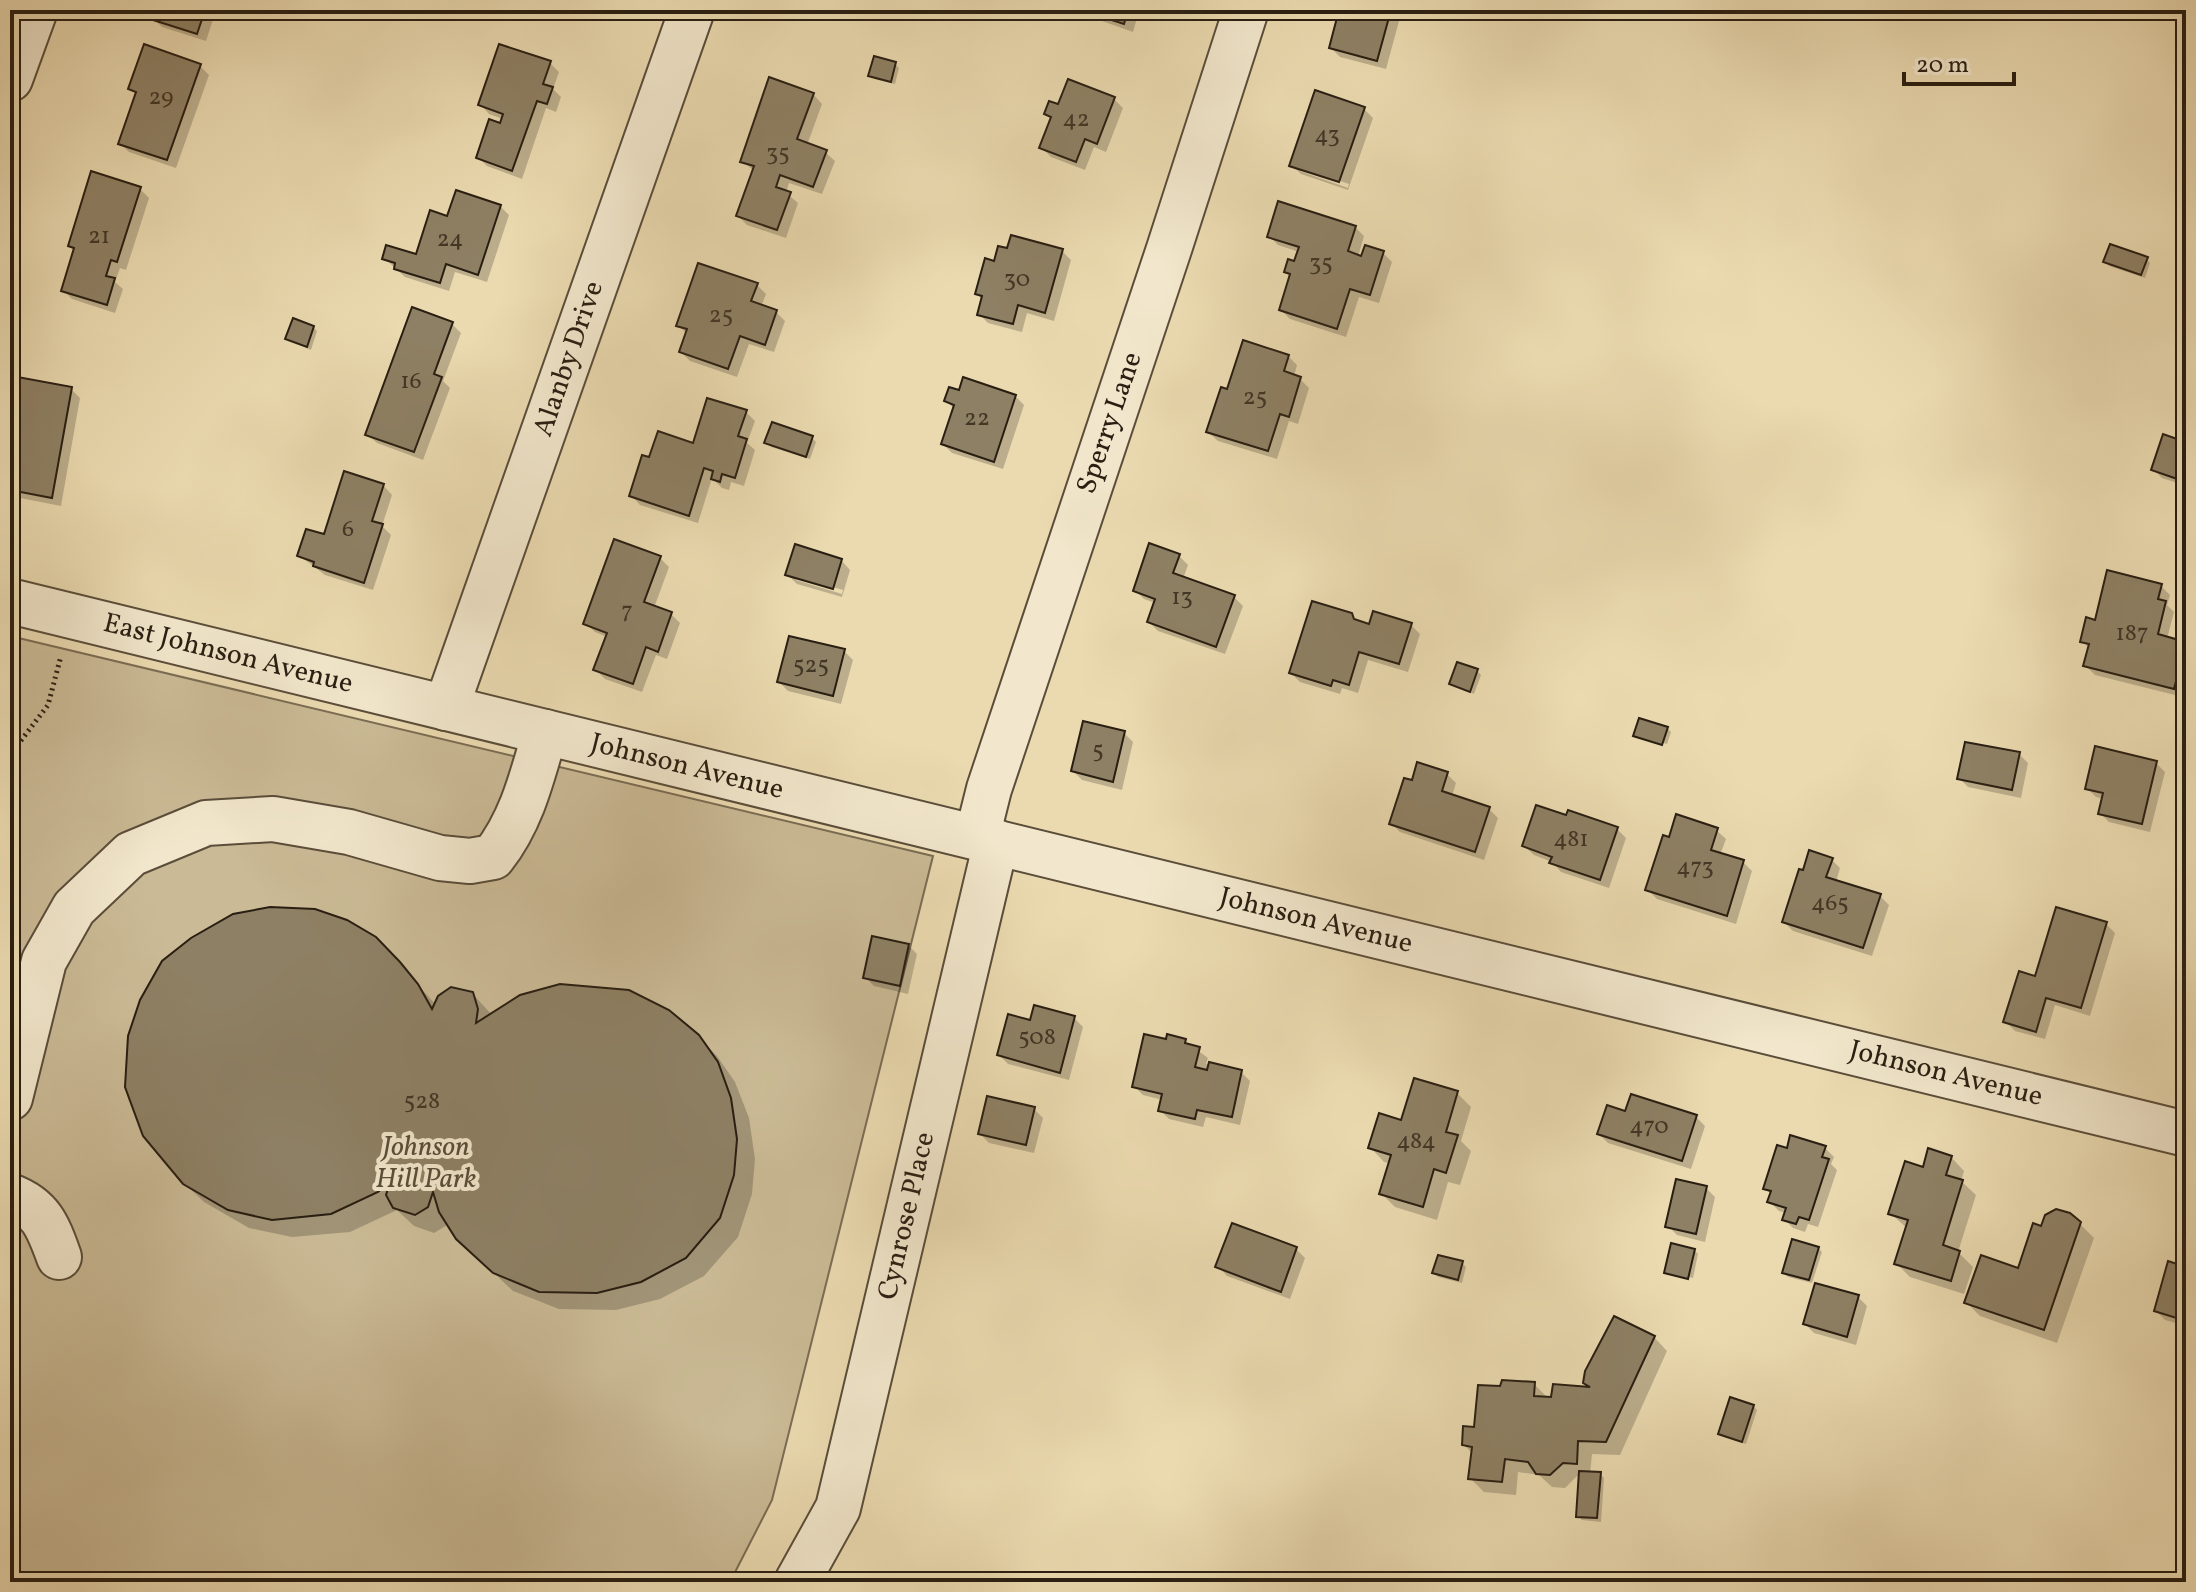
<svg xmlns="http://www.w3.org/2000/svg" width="2196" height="1592" font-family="Vollkorn,serif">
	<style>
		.green { fill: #caba95; stroke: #7a6c54; stroke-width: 2 }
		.shadow { fill: #0003; fill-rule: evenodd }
		.building { fill: #8e8064; stroke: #291e12; stroke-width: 2 }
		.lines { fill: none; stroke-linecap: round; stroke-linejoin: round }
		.minor-casing { stroke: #5a4d3a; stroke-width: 48 }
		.path { stroke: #291e12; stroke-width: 5; stroke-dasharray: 2 4; stroke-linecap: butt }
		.minor { stroke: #f2e7cc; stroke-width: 44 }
		.labels { text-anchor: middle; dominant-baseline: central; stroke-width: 8; stroke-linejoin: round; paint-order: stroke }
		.number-label { font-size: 24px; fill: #423626 }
		.street-label { font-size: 28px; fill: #291e12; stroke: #f2e7cc }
		.park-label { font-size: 28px; font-style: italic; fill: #594d39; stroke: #f2e7cc }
	</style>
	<rect width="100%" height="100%" fill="#ebdab0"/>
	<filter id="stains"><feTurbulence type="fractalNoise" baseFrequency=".0025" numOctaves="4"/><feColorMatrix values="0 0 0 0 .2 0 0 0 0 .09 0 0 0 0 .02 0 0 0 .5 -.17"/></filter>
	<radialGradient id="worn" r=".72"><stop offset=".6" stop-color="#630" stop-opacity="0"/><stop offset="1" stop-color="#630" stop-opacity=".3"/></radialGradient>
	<!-- green -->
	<polygon class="green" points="10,636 933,856 772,1500 730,1582 46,1582 10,1576"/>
	<!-- shadow -->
	<g class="shadow">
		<polygon points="155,10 216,10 206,41 162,27 153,18"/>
		<polygon points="1093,10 1153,10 1151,15 1139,11 1133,32 1102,21"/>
		<polygon points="1342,10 1402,10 1386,69 1340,57 1331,48"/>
		<polygon points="550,63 559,72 553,89 561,97 556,112 546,108 522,179 487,166 478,157 503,119 489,114 480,104"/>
		<polygon points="895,64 899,68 895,84 874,79 870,75"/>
		<polygon points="200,66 209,75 176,168 129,152 120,143 137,95 131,89"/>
		<polygon points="813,94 822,104 807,145 825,152 835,161 822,194 789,183 786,193 798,203 786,238 747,225 738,216 754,171 742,161"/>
		<polygon points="1114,99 1123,108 1106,152 1094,147 1085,170 1051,157 1042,148 1053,120 1046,114 1059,107"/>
		<path d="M1364,109L1373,118L1348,190L1301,174L1292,165ZM1300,167L1349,184L1348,188L1300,171Z"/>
		<polygon points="140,189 149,198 126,270 120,268 115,282 123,289 115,313 72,299 63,290 75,251 70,246"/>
		<polygon points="500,206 509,215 487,282 455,272 449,291 405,277 384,258 417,256 449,218"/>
		<polygon points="1355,227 1364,236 1358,257 1383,253 1392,262 1379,303 1359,297 1346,337 1290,319 1281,310 1292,277 1287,272 1296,263 1299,252 1278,245 1269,236"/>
		<polygon points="1062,251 1071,260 1054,321 1027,313 1022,332 988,323 979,314 983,300 977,294 996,264"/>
		<polygon points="2146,259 2150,263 2145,278 2109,266 2105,262"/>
		<polygon points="757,285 766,294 761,307 776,312 785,321 774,352 749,344 737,377 690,361 681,352 687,334 678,325"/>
		<polygon points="452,324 461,333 443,381 450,388 423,460 377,443 367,434"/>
		<polygon points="313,327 317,331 311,350 287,339"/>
		<polygon points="1288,356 1297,365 1294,376 1300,379 1309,388 1298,424 1289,421 1277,459 1218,441 1208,432 1229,392"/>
		<polygon points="13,378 71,389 80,398 61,506 10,496 10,447 13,428 10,425 10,397"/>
		<polygon points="1015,396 1024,405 1003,469 952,453 943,444 954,409 947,401"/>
		<polygon points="746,412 755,421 747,443 755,450 744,486 731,482 729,490 722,488 712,478 698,523 640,505 631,495 650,460 694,445"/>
		<polygon points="2186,419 2186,486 2162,478 2153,469 2178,441"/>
		<polygon points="812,438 816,442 810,459 771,447 767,443"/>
		<polygon points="383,485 392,495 382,526 391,535 373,590 325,575 300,556"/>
		<polygon points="1179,556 1188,565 1183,579 1234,597 1243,606 1225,654 1158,631 1149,622 1155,603 1144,599 1135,590"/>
		<polygon points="660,558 669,567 654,608 671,614 680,623 667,659 656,655 642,692 605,679 596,670 607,637 595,632 585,623"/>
		<path d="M841,560L850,570L842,597L797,584L788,575ZM796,576L843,590L842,594L796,580Z"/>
		<polygon points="2161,586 2170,595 2167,605 2174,612 2167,639 2186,645 2186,684 2183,697 2095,675 2086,666 2090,649 2082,641 2096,622"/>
		<polygon points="1351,615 1358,622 1370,626 1411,625 1420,634 1408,672 1368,660 1358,693 1342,688 1340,694 1300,682 1291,673"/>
		<polygon points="844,651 853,660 841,704 788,691 779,682"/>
		<polygon points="1477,671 1481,675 1474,694 1451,684"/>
		<polygon points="1667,728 1671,732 1667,744 1637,735"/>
		<polygon points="1124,733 1133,742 1122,790 1082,780 1073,771"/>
		<polygon points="2019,754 2028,763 2021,798 1968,787 1959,778"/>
		<polygon points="2156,763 2165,772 2150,832 2109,822 2100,813 2104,799 2096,797 2087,788"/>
		<polygon points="1447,774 1456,783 1452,796 1489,809 1498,818 1484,860 1400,832 1391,823 1413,783"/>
		<polygon points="1567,818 1617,829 1626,838 1609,888 1561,872 1552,862 1534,855 1524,846"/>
		<polygon points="1716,830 1726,839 1720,855 1743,862 1752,871 1736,924 1657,899 1648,890 1670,839"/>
		<polygon points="1831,859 1840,868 1836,882 1880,896 1889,905 1872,956 1793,931 1784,922"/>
		<polygon points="2106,924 2115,933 2090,1016 2055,1005 2045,1039 2015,1031 2006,1022 2037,978"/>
		<polygon points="908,945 917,954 908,994 874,986 865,977"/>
		<polygon points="394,958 436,1005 472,993 492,1015 698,1037 717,1056 735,1082 749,1118 755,1159 752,1194 738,1237 704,1276 660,1299 616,1310 559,1309 513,1291 477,1257 449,1224 434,1233 414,1226 397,1210 350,1232 292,1237 249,1228 204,1202 184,1183"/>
		<polygon points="1074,1018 1083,1027 1069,1080 1008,1064 999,1055 1032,1022"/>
		<polygon points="1167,1041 1185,1041 1208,1058 1206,1064 1241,1072 1250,1081 1240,1125 1206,1117 1203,1127 1169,1119 1160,1110 1163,1100 1143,1095 1134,1086"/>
		<polygon points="1457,1093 1471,1107 1461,1141 1471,1151 1460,1185 1448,1182 1437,1220 1395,1207 1381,1193 1390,1163 1384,1162 1371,1148 1402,1123"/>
		<polygon points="1034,1109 1043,1118 1034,1153 989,1143 980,1134"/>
		<polygon points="1626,1113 1696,1117 1705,1126 1691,1169 1608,1143 1599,1134"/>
		<polygon points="1825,1148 1834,1157 1831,1164 1837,1170 1818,1227 1808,1224 1805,1232 1793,1228 1784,1219 1786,1213 1779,1211 1770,1202 1772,1195 1765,1188 1788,1150"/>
		<polygon points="1951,1157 1964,1171 1961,1181 1976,1195 1958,1252 1973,1267 1964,1294 1910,1277 1896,1263 1907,1228 1891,1214 1924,1169"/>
		<polygon points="1706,1188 1715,1197 1705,1242 1677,1235 1668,1226"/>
		<polygon points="2080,1224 2094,1238 2057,1343 1980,1316 1966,1302 2019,1271 2042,1228"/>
		<polygon points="1818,1248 1822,1252 1812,1283 1788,1277 1784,1273"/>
		<polygon points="1296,1249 1305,1258 1290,1299 1227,1276 1218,1266"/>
		<polygon points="1694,1250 1698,1254 1693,1278 1666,1272"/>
		<polygon points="1462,1263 1466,1267 1462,1283 1438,1277 1434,1273"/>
		<polygon points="2186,1269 2186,1326 2165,1320 2156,1311"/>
		<polygon points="1858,1297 1867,1306 1856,1345 1814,1333 1805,1324"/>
		<polygon points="1654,1337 1667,1351 1620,1455 1592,1454 1590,1474 1600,1474 1604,1478 1601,1522 1582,1520 1578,1516 1581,1476 1577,1476 1565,1488 1552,1487 1539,1475 1518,1472 1516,1495 1484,1492 1470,1478 1473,1454 1464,1445 1502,1388 1534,1384 1548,1398 1592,1389 1585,1382"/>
		<polygon points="1753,1406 1757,1410 1746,1444 1724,1437 1720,1433"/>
	</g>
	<!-- building -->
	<g class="building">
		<polygon points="153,10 205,10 197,34 150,19"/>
		<polygon points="1091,10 1128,10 1124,24 1090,13"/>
		<polygon points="1339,10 1391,10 1377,61 1329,48"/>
		<polygon points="144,44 201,64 167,160 118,144 136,92 128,89"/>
		<polygon points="499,44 551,61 543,84 553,87 547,104 537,101 512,171 476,158 489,119 500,123 503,114 478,105"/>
		<polygon points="874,56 896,62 891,82 868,76"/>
		<polygon points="769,77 814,93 797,139 827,150 813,187 780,175 776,187 791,192 777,230 736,216 754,166 740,162"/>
		<polygon points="1068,79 1115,97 1097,144 1085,139 1076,162 1039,148 1051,117 1044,114 1049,101 1058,104"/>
		<polygon points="1315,90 1365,107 1339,182 1289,166"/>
		<polygon points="91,171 141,187 117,262 111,260 106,276 115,278 107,305 61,291 74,248 68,246"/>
		<polygon points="456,190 501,205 478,275 446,264 440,283 394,269 395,263 382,259 386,245 416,254 430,210 447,216"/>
		<polygon points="1278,201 1356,226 1348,251 1361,256 1365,245 1384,251 1370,295 1350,289 1337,329 1279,310 1290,274 1284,272 1288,259 1294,261 1299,247 1267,237"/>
		<polygon points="1011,235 1063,249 1045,313 1018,305 1013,324 977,315 982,296 975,294 985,258 994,261 998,246 1007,248"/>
		<polygon points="2110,244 2148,257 2141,275 2103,262"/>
		<polygon points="698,263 758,283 751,301 777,310 765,345 740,336 728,369 679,352 687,329 676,326"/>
		<polygon points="412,307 453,322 434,374 442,377 414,452 365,435"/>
		<polygon points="293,318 314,326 307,347 285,339"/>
		<polygon points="1243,340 1289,355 1284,371 1301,377 1289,417 1280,414 1268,451 1206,432 1221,387 1227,389"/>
		<polygon points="12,376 72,387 52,498 10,490"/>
		<polygon points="963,377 1016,395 994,462 941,444 954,405 944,401 949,387 959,390"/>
		<polygon points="707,398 747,410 738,436 747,439 735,478 722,474 720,482 711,479 713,471 704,468 689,516 629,496 642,455 649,457 658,431 693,443"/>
		<polygon points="2186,412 2186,482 2151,470 2163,434 2177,439"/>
		<polygon points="772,422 813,436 806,457 764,443"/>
		<polygon points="344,471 384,484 372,521 383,524 364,583 313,566 314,562 297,556 306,529 324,534"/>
		<polygon points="614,539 661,556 644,602 672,612 658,652 646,647 633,684 593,670 607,633 583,624"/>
		<polygon points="1149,543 1180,554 1173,573 1235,595 1216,647 1147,622 1155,599 1133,591"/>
		<polygon points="795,544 842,559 833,589 785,575"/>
		<polygon points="2107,570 2162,584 2158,599 2166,601 2158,634 2186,642 2174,689 2083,666 2089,644 2080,642 2086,617 2095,620"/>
		<polygon points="1312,601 1352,613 1354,619 1369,624 1373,611 1412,623 1399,664 1359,652 1349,685 1333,680 1331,686 1289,673"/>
		<polygon points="789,636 845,649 833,696 777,682"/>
		<polygon points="1457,662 1478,669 1470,692 1449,684"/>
		<polygon points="1639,718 1668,727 1662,745 1633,736"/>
		<polygon points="1083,721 1125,731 1113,782 1071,771"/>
		<polygon points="1965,742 2020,752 2012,790 1957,779"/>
		<polygon points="2095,746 2157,761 2142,824 2098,814 2103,793 2085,789"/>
		<polygon points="1417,762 1448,772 1442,791 1490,807 1475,852 1389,824 1404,778 1412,780"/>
		<polygon points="1536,805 1566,815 1568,810 1618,827 1600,880 1549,863 1552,857 1522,846"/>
		<polygon points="1676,814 1718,828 1711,850 1744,860 1727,916 1645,890 1663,835 1669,837"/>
		<polygon points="1809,850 1833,858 1826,877 1881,894 1863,948 1782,922 1799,869 1803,870"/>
		<polygon points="270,907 315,909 347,920 376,937 400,962 418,984 432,1009 438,996 451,987 473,992 478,1009 476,1023 520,995 560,984 629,990 669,1010 699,1035 718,1062 731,1098 737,1139 734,1175 720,1218 686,1258 641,1282 597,1293 539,1292 493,1273 456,1239 439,1212 433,1192 428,1207 415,1215 393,1208 386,1195 390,1182 378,1192 331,1214 272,1220 228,1210 183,1184 143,1136 125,1087 128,1036 140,1000 162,961 191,938 233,914"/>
		<polygon points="2056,907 2107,922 2081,1008 2046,998 2036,1032 2003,1022 2019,971 2035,976"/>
		<polygon points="872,936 909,944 900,986 863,978"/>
		<polygon points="1034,1005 1075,1016 1060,1073 997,1055 1008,1014 1030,1020"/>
		<polygon points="1144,1034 1166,1039 1167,1034 1186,1039 1185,1043 1200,1047 1195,1067 1207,1070 1209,1062 1242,1070 1232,1117 1197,1110 1195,1119 1158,1111 1162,1094 1132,1087"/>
		<polygon points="1414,1078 1458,1091 1446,1132 1458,1135 1446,1173 1434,1169 1423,1207 1379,1194 1391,1155 1368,1148 1379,1113 1401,1120"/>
		<polygon points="1631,1094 1697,1115 1682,1161 1597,1134 1607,1105 1625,1111"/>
		<polygon points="987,1096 1035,1107 1026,1145 978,1134"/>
		<polygon points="1790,1135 1826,1146 1822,1157 1829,1159 1809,1220 1799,1217 1796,1224 1782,1220 1786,1208 1767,1202 1771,1191 1763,1189 1777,1145 1787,1148"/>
		<polygon points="1928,1148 1952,1156 1946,1175 1963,1180 1943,1245 1960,1251 1951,1281 1894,1264 1908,1220 1888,1214 1905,1161 1923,1167"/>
		<polygon points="1676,1179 1707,1186 1696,1234 1665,1227"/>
		<polygon points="2056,1209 2070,1213 2081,1222 2044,1330 1964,1303 1981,1255 2018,1268 2033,1223 2041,1226 2045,1215"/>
		<polygon points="1232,1223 1297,1247 1281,1292 1215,1267"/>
		<polygon points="1792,1239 1819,1247 1809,1280 1782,1273"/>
		<polygon points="1671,1243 1695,1249 1688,1279 1664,1273"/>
		<polygon points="1438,1255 1463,1261 1458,1280 1432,1273"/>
		<polygon points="2168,1261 2186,1267 2186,1321 2154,1311"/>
		<polygon points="1815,1283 1859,1295 1847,1337 1803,1324"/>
		<polygon points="1614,1316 1655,1336 1606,1442 1578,1441 1577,1464 1563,1463 1550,1475 1536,1474 1528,1462 1505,1459 1502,1482 1468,1479 1472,1447 1462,1445 1463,1426 1474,1427 1478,1385 1500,1386 1502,1380 1535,1382 1534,1396 1551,1397 1553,1384 1590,1387 1583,1383 1585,1371"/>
		<polygon points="1730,1397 1754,1405 1742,1442 1718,1434"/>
		<polygon points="1579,1471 1601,1472 1597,1518 1576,1517"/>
		<polygon points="888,1573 911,1582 885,1582"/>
	</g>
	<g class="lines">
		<!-- minor casing -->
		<g class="minor-casing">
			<g id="minor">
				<polyline points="10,79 35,10"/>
				<polyline points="10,601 2186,1134"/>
				<polyline points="446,708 692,10"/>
				<polyline points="977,837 989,789 1169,249 1246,10"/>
				<path d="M10,1098L44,961L74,908L131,854L206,823L273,819L349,832L440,858L470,861L493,857C522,820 532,777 545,732"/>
				<path d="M10,1196C42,1208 48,1227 59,1257"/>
				<polyline points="797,1582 838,1508 996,842"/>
			</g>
		</g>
		<!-- path -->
		<polyline class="path" points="10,755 48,705 61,656"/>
		<!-- minor -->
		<use href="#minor" class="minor"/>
	</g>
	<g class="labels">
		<!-- number labels -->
		<g class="number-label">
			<text x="161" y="98">29</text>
			<text x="1076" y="120">42</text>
			<text x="1327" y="136">43</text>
			<text x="778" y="154">35</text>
			<text x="99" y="237">21</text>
			<text x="450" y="240">24</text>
			<text x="1321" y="264">35</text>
			<text x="1017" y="280">30</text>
			<text x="721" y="316">25</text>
			<text x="411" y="382">16</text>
			<text x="1255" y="398">25</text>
			<text x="977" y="419">22</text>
			<text x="348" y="530">6</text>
			<text x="1182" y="598">13</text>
			<text x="627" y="612">7</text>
			<text x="2132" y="634">187</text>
			<text x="811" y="666">525</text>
			<text x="1098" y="751">5</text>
			<text x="1571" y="840">481</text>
			<text x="1695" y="868">473</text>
			<text x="1830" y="904">465</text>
			<text x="1037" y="1038">508</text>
			<text x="422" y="1102">528</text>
			<text x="1649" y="1127">470</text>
			<text x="1416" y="1142">484</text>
		</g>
		<!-- street labels -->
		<g class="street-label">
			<text transform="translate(569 359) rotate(-71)">Alanby Drive</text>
			<text transform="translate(1110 423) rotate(-71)">Sperry Lane</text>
			<text transform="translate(228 654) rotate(14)">East Johnson Avenue</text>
			<text transform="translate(687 767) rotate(14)">Johnson Avenue</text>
			<text transform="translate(1316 921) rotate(14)">Johnson Avenue</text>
			<text transform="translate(1946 1074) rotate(14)">Johnson Avenue</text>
			<text transform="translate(907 1216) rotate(-77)">Cynrose Place</text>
		</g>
		<!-- park labels -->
		<g class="park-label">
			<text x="426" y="1147">Johnson<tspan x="426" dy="32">Hill Park</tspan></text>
		</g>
	</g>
	<!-- margin -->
	<rect width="2196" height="1592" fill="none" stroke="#ebdab0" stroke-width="40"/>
	<rect x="12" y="12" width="2172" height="1568" fill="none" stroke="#291e12" stroke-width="4"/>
	<rect x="20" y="20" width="2156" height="1552" fill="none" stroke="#291e12" stroke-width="2"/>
	<!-- scale -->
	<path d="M1904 72v12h110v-12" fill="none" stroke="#291e12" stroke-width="4"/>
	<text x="1916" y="72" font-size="24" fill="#291e12" stroke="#f2e7cc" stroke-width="6" paint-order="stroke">20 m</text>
	<rect width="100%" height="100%" filter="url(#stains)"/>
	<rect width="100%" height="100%" fill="url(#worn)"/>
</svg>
